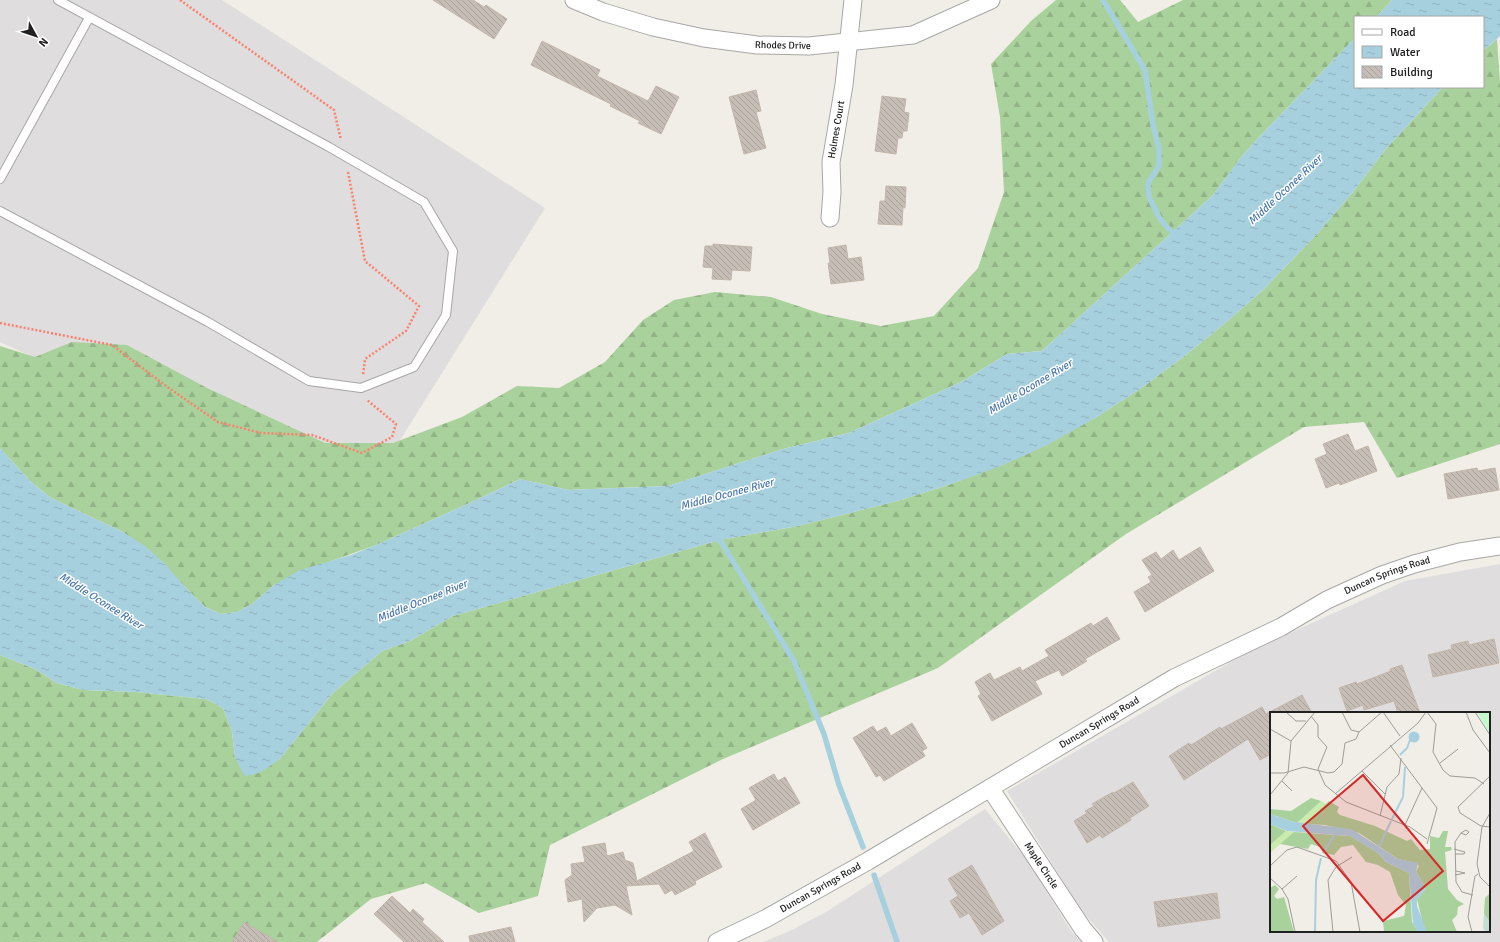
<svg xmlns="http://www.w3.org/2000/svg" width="1500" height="942" font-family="Signika,sans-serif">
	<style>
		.residential { fill: #dfdddd; fill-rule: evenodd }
		.forest { fill: url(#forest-firs) }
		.water { fill: url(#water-ripples) }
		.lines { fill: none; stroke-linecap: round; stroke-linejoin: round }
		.stream { stroke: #a7d0df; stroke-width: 5.5 }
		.building { fill: url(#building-back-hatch); stroke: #c3b5a9 }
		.lane-casing { stroke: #a7a7a7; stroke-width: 10 }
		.street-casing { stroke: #a7a7a7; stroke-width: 19 }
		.path { stroke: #fd806c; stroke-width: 2.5; stroke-dasharray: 2 2; stroke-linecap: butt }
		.lane { stroke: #fff; stroke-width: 8 }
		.street { stroke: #fff; stroke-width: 17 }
		.labels { text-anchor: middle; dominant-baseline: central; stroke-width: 3; stroke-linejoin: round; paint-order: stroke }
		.street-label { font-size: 10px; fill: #202020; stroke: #fff }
		.water-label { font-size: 11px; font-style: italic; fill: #4776ab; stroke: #fff }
		.inset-river { fill: none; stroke: #a7d0df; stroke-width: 2 }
		.inset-road { fill: none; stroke: #9d9c97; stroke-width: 1 }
		.view { fill: #d62828; fill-opacity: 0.15; stroke: #d62828; stroke-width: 2 }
		.inset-edge { fill: none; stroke: #202020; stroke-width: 2 }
	</style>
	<defs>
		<pattern id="forest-firs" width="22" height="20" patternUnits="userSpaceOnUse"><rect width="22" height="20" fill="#a9d19b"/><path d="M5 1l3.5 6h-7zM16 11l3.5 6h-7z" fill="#91b385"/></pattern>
		<pattern id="water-ripples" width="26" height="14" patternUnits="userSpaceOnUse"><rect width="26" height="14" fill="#a7d0df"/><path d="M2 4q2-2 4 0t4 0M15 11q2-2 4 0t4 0" fill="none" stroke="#8fb2bf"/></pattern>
		<pattern id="building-back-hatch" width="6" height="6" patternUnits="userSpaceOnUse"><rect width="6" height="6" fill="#c6beb6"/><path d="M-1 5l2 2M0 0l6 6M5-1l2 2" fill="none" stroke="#aaa39c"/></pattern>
	</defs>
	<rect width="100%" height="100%" fill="#f1eee7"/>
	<!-- residential -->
	<g class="residential">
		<polygon points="0,0 222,0 545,208 359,506 0,342"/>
		<path d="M1500,564V942H1109L1081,910L1007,791L1248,652L1405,581ZM1271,713H1489V931H1271Z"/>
		<polygon points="985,809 1026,859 1071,931 1081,942 763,942 788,932 826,912"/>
	</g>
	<!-- forest -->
	<g class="forest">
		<polygon points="1056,0 1120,0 1138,22 1183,0 1392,0 1376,17 1355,17 1355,38 1260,136 1242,156 1213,195 1042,351 1007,354 961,382 849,433 783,449 668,486 568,490 520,479 472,502 376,545 326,563 274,585 252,604 237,612 221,614 205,607 185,587 123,532 51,498 31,482 0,448 0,346 35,357 72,342 127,345 207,388 325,443 393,443 462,417 517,386 559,388 605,362 643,320 674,300 715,292 771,297 822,314 881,326 934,316 978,268 1004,192 1000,117 991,64 1031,21"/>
		<polygon points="1497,39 1500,83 1500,444 1397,478 1364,422 1304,427 1126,534 938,668 723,759 550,845 538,896 479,913 426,883 371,899 317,942 0,942 0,655 35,669 57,683 83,690 135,692 206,699 223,708 232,732 235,758 279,760 333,693 382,651 410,641 453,616 720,540 798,526 901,500 951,484 1025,455 1095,418 1140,389 1182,358 1223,325 1263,290 1318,233 1353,192 1385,150 1443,87 1483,87 1483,51"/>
	</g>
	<!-- water -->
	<g class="water">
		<polygon points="1392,0 1500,0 1500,36 1483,51 1483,17 1376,17"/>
		<polygon points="1355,38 1355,87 1443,87 1385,150 1353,192 1318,233 1263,290 1223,325 1182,358 1140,389 1095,418 1049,444 1001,466 951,484 901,500 798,526 720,540 453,616 410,641 382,651 333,693 279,760 259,773 245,776 235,758 232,732 223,708 206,699 135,692 83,690 57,683 35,669 0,655 0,448 31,482 51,498 123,532 145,546 165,564 185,587 205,607 221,614 237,612 252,604 274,585 300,570 351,555 376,545 472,502 520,479 568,490 668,486 783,449 849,433 961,382 1007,354 1042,351 1213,195 1242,156 1260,136"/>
	</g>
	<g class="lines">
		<!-- stream -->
		<g class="stream">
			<polyline points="1103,0 1145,70 1153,125 1159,148 1159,166 1148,183 1149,197 1160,219 1176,237"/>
			<polyline points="713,539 720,540 794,661 824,734 839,785 863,847"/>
			<polyline points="874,875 897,942"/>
		</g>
	</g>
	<!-- building -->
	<g class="building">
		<polygon points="433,0 473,0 484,7 486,5 507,19 494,39"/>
		<polygon points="542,41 600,70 597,76 648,101 656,86 679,97 661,134 638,123 640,121 610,106 611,104 531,65"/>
		<polygon points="756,90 761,111 756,112 766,148 744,154 729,97"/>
		<polygon points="882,96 906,99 904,112 909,113 907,131 903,131 902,138 898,138 896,154 875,151"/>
		<polygon points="886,186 906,187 905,208 903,207 902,225 878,224 880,201 885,201"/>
		<polygon points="713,244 752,247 750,271 732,270 731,280 712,279 713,268 703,267 705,246 713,246"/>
		<polygon points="846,245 848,259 861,257 864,280 831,284 828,263 830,263 828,248"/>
		<polygon points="1348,434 1355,451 1368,446 1377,471 1340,485 1339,483 1326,488 1315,459 1327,454 1323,444"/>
		<polygon points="1477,468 1478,471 1495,468 1499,490 1448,499 1444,474"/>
		<polygon points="1200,547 1214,571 1145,612 1134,592 1151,582 1148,577 1152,575 1142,560 1156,552 1161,559 1173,550 1179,560"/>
		<polygon points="1107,617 1120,639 1085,659 1087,661 1062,676 1059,670 1035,681 1042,694 992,721 978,696 981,694 975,682 990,673 994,680 1020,667 1022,671 1049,656 1045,650 1091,623 1093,626"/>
		<polygon points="1494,639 1499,663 1433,677 1428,655 1452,649 1451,645 1468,641 1469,645"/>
		<polygon points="1402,665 1420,713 1398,713 1394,701 1364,710 1363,705 1347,711 1339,688 1356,682 1357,684 1391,671 1390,669"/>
		<polygon points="1302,695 1312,713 1271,713 1271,754 1260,760 1248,739 1184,780 1169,756 1189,743 1191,745 1220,727 1221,729 1262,707 1266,714"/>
		<polygon points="912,723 927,748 922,751 925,756 884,781 880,775 876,777 853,738 873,726 877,732 886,727 891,736"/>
		<polygon points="774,774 778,781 785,777 800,803 753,830 741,809 756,800 749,788"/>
		<polygon points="1133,782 1149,806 1130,818 1131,820 1102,838 1100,835 1087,843 1074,821 1087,813 1085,811 1094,806 1092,804 1113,792 1114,793"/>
		<polygon points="705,833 722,867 695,881 696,884 675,895 672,890 665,894 659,884 626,886 632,915 615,905 597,908 584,922 582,899 568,902 565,880 572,875 571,864 585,862 582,847 605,843 607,856 623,852 625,860 633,863 637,881 694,851 689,842"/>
		<polygon points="972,865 1004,921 982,935 969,913 960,918 950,901 958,896 948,879"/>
		<polygon points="1217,893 1220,918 1158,927 1154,902"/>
		<polygon points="392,896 410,913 413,909 424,919 422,922 444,942 404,942 374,914"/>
		<polygon points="244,922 278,942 232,942"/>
		<polygon points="511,927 515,942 470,942 469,936"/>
	</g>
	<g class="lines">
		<!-- lane casing -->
		<g class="lane-casing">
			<g id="lane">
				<polyline points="0,179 89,18"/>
				<polyline points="0,211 208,322 309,381 361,388 414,367 446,315 453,251 424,202 329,147 58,0"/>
			</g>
		</g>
		<!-- street casing -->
		<g class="street-casing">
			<g id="street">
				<path id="s1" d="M574,0L603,12L653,27L704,38L757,45L809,46L913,35L991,0"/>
				<path id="s2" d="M830,218L832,192L831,162L844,85L853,0"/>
				<path id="s3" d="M990,788L1083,929L1094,942"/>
				<path id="s4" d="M717,942L765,919L868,861L1174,678L1281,627L1327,600L1382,575L1414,564L1460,552L1500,546"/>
			</g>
		</g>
		<!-- path -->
		<g class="path">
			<polyline points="180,0 334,110 341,140"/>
			<polyline points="348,172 365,261 419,306 406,331 365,359 363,375"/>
			<polyline points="0,323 112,345 166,386 218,422 261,433 312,435 362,453 392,437 396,424 367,400"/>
		</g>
		<!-- lane -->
		<use href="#lane" class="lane"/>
		<!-- street -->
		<use href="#street" class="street"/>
	</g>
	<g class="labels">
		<!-- street labels -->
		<g class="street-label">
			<text stroke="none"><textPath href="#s1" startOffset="215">Rhodes Drive</textPath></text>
			<text stroke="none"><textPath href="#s2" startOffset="89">Holmes Court</textPath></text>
			<text stroke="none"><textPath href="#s4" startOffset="765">Duncan Springs Road</textPath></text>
			<text stroke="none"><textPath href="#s4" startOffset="441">Duncan Springs Road</textPath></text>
			<text stroke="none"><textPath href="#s3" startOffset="93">Maple Circle</textPath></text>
			<text stroke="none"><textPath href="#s4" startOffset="117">Duncan Springs Road</textPath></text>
		</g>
		<!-- water labels -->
		<g class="water-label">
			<text transform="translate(1285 190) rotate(-43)">Middle Oconee River</text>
			<text transform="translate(1030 387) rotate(-31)">Middle Oconee River</text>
			<text transform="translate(727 494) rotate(-15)">Middle Oconee River</text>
			<text transform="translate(101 601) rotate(32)">Middle Oconee River</text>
			<text transform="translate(422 601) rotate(-22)">Middle Oconee River</text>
		</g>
	</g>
	<!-- overview -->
	<g transform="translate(1270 712)">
		<rect width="220" height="220" fill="#f1eee7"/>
		<path d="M51,89L56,92L35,112L27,111ZM16,119L24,120L0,141V133Z" fill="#c9ecac"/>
		<path d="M41,86L51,89L27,111L0,102V97L21,99ZM59,89L69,95L67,100L70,103L105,114L137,129L141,127L150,138L160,137V124L169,126L173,119H178L175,135H181L182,138L175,140L178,177L187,188L194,192L188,195L187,203L182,208L187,220H157L154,216L147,187L156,177L146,159L149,154L146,151L128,147L89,121L55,113L35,112ZM0,112L16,119L0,133ZM24,120L80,124L108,141L116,150L139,161L142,210L148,220H114L113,209L134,204L136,193L128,183L120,160L108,153L96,150L83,133L71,135L64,143L52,141L53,136L41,132L38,137L10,132ZM5,173L9,177L4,184L7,187L14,185L24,220H0V176ZM220,181V210L214,202L215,186Z" fill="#a9d19b"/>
		<path d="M214,202L220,210V220H215L213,215Z" fill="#c3dfd4"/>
		<path d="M207,0H220V22Z" fill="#c4fbca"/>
		<path d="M138.5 25a5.5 5.5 0 1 1 11 0a5.5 5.5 0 1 1-11 0ZM0,102L24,110L81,117L128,147L148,151L146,159L156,177L147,187V194L157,220H148L143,212L139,161L116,150L108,141L80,124L17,119L0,112Z" fill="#a7d0df"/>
		<path class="inset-river" d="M130,43L137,36L140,28M122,107L133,85L135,55M109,135L121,109M53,141L65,122M45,220L46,168L51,146"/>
		<path class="inset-road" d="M16,0L26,9H36M72,0L81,18L89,20M113,0L130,24M157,0L166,12L163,40L173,58L180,64L205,66L214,72M196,0L203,18L220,41M205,0L220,23M41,4L48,13V25L57,35L48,57L55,73L76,90L140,115L157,127M0,17L21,29M120,33L167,96L157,132M170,51L188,37M92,59L115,82M0,61H14L34,55L58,61L64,60L72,52L75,31L86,27L89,20L112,0M220,64L188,95L190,101L211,114L220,115M12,69L22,79M65,82L148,11L156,0M0,83L18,61L21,29L45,0M220,101L212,115L207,152L210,165L220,175M110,104L117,75L129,62L131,46M135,113L152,76M191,121L196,123L199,120L196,118L191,121L185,130L186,170L192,180L203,183M184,137L195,140L194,142H185M0,154L17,138L27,135L66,149L81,170L90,220M185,163L195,161L186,159M0,166L12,177L18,187L25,220M12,177L27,164M63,220L58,168L66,155L82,145M202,220L198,205L205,164L208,162"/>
		<path class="view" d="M93,63L173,159L113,209L33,114Z"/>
		<rect width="220" height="220" class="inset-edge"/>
	</g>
	<!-- legend -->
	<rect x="1354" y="16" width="130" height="72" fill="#ffffff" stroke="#a6a6a6"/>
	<rect x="1362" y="29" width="20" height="6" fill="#ffffff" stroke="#a6a6a6"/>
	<text x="1390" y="36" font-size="12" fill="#202020">Road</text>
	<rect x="1362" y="46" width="20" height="12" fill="url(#water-ripples)" stroke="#a6a6a6"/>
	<text x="1390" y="56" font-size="12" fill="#202020">Water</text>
	<rect x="1362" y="66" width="20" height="12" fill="url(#building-back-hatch)" stroke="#a6a6a6"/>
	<text x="1390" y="76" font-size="12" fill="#202020">Building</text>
	<!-- north arrow -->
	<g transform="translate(36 36) rotate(130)" stroke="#ffffff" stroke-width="3" paint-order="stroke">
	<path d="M0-3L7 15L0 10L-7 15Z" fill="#202020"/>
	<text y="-6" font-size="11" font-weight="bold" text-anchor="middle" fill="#202020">N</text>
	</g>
</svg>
